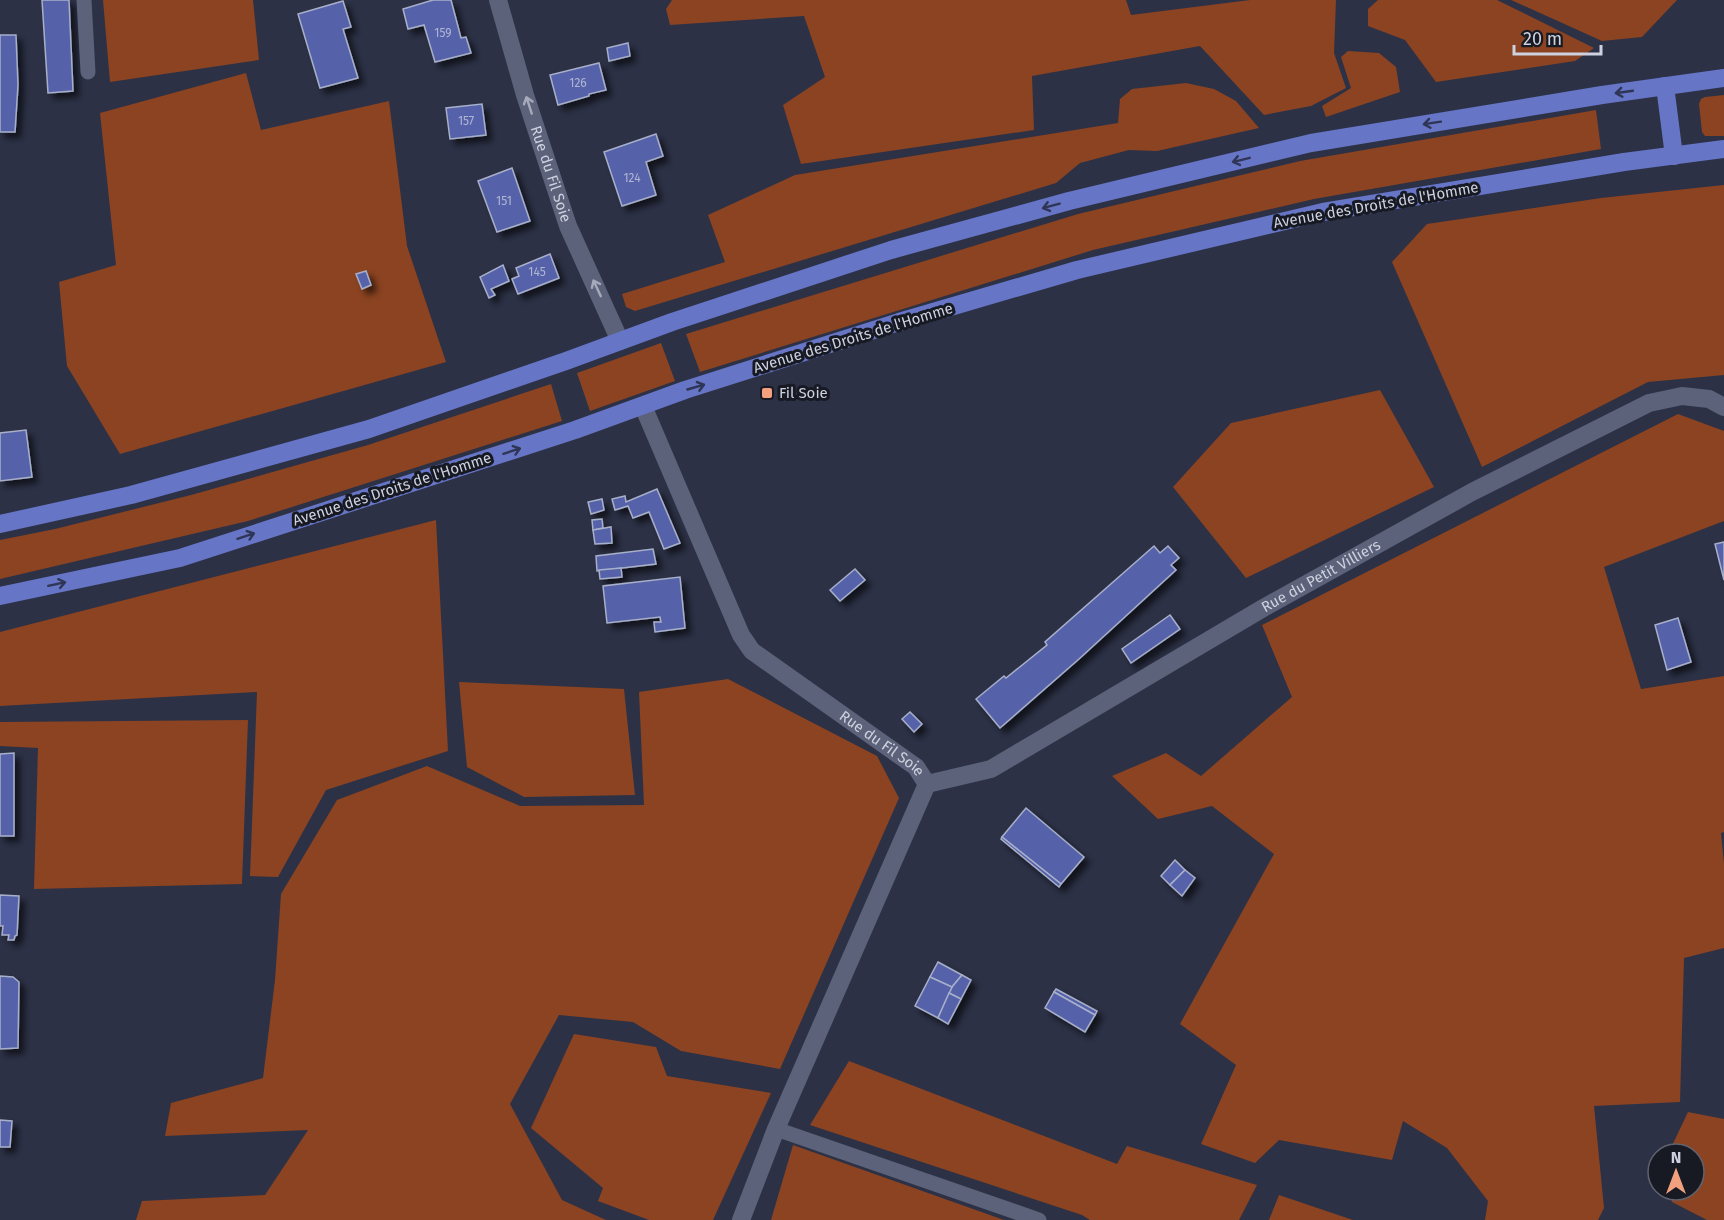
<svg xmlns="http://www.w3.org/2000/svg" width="1724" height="1220" font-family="'Fira Sans',sans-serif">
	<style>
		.green { fill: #8b4321 }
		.building { fill: #5462aa; stroke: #a8afc9; stroke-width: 1.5; filter: url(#shadow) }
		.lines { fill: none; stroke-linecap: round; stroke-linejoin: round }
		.lane { stroke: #5b6279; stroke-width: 15 }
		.street { stroke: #5b6279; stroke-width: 18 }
		.primary { stroke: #6675c6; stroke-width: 18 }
		.oneway { stroke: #2f3554 }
		.oneway2 { stroke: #a6aabb }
		.poi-dot { fill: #f2a17e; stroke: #171a23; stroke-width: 2 }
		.labels { text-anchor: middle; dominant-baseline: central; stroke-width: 6; stroke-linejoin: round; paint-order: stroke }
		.number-label { font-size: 12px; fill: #b0b5d2 }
		.street-label { font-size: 15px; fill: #ced1df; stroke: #171a23 }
		.poi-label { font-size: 15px; fill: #ced1df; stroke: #171a23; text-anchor: start }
	</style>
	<defs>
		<filter id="shadow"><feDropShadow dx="5.5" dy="5.5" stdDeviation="3" flood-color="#0009"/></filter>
	</defs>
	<rect width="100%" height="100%" fill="#2c3146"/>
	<!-- green -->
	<g class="green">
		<polygon points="103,0 253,0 259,60 110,82"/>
		<polygon points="672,0 1126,0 1131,15 1250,0 1336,0 1334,53 1346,88 1311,106 1264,115 1200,46 1032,76 1034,130 801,164 783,105 825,77 804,16 670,25 666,9"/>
		<polygon points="1378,0 1497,0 1594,48 1575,61 1436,82 1405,40 1368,26 1368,9"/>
		<polygon points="1511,0 1677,0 1642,37 1602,41"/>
		<polygon points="1348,51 1379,53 1396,67 1400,92 1326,117 1322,106 1351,88 1341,57"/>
		<polygon points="246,73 261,130 389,101 407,246 446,362 120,454 67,366 59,282 116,265 100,113"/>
		<polygon points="1186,83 1214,89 1236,101 1259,128 1157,151 1129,150 1080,163 1056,183 635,311 626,307 622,294 725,262 708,215 795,175 1118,123 1120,99 1132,89"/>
		<polygon points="1724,95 1724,136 1705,136 1702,132 1699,104 1701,99 1705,97"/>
		<polygon points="1596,110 1601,149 1314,199 1093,250 700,372 686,334 1078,214 1300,161"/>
		<polygon points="1724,185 1724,375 1648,382 1482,467 1392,262 1427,224 1601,198"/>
		<polygon points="661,343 675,381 590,411 577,373"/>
		<polygon points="551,384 562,421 248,521 0,579 0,540 55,529 191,495 368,445"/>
		<polygon points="1380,390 1434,487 1246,578 1173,487 1231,423"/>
		<polygon points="1678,414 1724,431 1724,521 1604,567 1641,689 1724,676 1724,832 1721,833 1724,864 1724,948 1684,958 1680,1102 1594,1106 1604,1208 1598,1220 1485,1220 1488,1201 1447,1148 1403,1121 1392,1160 1279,1140 1255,1163 1201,1144 1236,1065 1180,1024 1274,854 1212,806 1158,819 1112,776 1166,753 1201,776 1292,697 1262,625"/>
		<polygon points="436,520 448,751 326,790 278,877 250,876 257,692 0,706 0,632"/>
		<polygon points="728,679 877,756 899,798 780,1069 681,1051 633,1022 559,1015 510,1104 562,1200 606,1220 136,1220 142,1201 265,1195 308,1130 165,1136 171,1103 263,1078 275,980 281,894 337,800 427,766 520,806 644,805 639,692"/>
		<polygon points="459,682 624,689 635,795 524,797 467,767"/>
		<polygon points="248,720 242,884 34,889 38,748 0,746 0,722"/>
		<polygon points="574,1034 656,1047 667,1076 771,1093 713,1220 649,1220 598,1201 603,1188 531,1128"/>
		<polygon points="849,1061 1117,1164 1127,1146 1257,1185 1239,1220 1090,1220 1082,1215 810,1125"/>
		<polygon points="1688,1112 1724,1119 1724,1220 1707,1220 1672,1202 1670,1190 1694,1190 1694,1154 1668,1154"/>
		<polygon points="793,1145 1004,1220 771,1220"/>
		<polygon points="1279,1195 1353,1220 1269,1220"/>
	</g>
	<!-- building -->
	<g class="building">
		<polygon points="42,0 69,0 73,91 48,93"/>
		<polygon points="433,0 451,0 461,38 466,37 471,53 435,62 424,25 408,29 403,9"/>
		<polygon points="343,1 351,27 343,29 358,78 320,88 298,14"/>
		<polygon points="0,35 16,35 18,85 15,132 0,132"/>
		<polygon points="628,43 630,56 609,61 607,48"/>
		<polygon points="599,63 606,90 589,94 589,96 558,105 550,75"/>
		<polygon points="482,104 486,135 450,139 446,108"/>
		<polygon points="656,134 663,156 646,162 656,195 622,206 604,152"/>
		<polygon points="512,168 530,221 497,232 478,181"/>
		<polygon points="550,254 559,278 518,294 512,279 519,276 516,268"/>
		<polygon points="503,265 509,281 491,289 495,295 489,298 480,277"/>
		<polygon points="366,271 371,285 362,289 356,274"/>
		<polygon points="26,430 32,477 0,481 0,433"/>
		<polygon points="657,489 680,543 664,549 649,512 633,518 628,506 615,510 612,499 625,496 626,502"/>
		<polygon points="602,499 604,510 591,514 588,502"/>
		<polygon points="602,519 603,528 593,530 592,520"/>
		<polygon points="611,527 612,543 595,544 593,530"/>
		<polygon points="1724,542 1724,580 1715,544"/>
		<polygon points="1154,546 1160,553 1168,546 1179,558 1171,565 1176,570 1079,659 1000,728 976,699 1004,676 1006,678 1047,645 1045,642"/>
		<polygon points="653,549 656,564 597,571 596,556"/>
		<polygon points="621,568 622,577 600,579 599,570"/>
		<polygon points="855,569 865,580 840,601 830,590"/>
		<polygon points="680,577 685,628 655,632 654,622 661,622 660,617 607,623 603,586"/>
		<polygon points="1170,615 1180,629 1131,663 1122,649"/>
		<polygon points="1678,618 1691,662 1667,670 1655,625"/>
		<polygon points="910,712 922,724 914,732 902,719"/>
		<polygon points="14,753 14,836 0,836 0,754"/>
		<polygon points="1026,808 1084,857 1061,884 1002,837"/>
		<polygon points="1002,837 1061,884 1059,887 1001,839"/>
		<polygon points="1175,860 1185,870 1170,885 1161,876"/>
		<polygon points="1185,870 1195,878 1182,896 1170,885"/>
		<polygon points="0,895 19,896 17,935 15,936 14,940 8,940 9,935 2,935 3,926 0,926"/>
		<polygon points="938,962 962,975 952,987 930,977"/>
		<polygon points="962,975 971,980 961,999 949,993 952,987"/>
		<polygon points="0,976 13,977 19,982 18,1048 0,1049"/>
		<polygon points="930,977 952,987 938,1018 915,1006"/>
		<polygon points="1056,989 1097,1011 1095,1015 1054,992"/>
		<polygon points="1054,992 1095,1015 1085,1032 1045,1008"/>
		<polygon points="949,993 961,999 948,1024 938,1018"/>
		<polygon points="0,1120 12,1121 10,1147 0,1147"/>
	</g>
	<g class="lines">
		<!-- lane -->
		<g class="lane">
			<polyline points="84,0 88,72"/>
			<polyline points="776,1129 1039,1220"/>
		</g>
		<!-- street -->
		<g class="street">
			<path id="s1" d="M498,0L525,95L568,226L620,341"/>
			<path id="s2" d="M643,406L741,635L752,651L916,767L927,784L776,1129L741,1220"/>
			<path id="s3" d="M927,784L991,769L1265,607L1472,492L1649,403L1682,396L1709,399L1724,407"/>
		</g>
		<!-- primary -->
		<g class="primary">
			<polyline points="1665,86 1674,156"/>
			<polyline points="0,524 131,495 369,429 566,361 672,322 891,250 1069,201 1311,143 1602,95 1724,78"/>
			<polyline points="0,596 180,558 575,430 685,390 899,322 1077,270 1323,212 1624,162 1724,149"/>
		</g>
	</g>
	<!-- one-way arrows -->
	<defs><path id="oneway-shaft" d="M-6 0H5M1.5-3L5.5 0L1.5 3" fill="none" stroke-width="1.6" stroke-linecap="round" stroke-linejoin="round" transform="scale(1.5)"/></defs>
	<g class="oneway">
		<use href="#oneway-shaft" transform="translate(1624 92) rotate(172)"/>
		<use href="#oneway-shaft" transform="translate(1432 123) rotate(171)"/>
		<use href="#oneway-shaft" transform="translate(1241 160) rotate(166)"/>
		<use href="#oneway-shaft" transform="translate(1051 206) rotate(165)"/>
		<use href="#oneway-shaft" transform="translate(696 387) rotate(-16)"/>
		<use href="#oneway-shaft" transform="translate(512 451) rotate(-18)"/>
		<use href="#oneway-shaft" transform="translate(246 536) rotate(-18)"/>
		<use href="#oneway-shaft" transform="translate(57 584) rotate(-12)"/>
	</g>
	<g class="oneway2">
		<use href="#oneway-shaft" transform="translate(529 105) rotate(-108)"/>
		<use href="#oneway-shaft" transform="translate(597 288) rotate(-115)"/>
	</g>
	<!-- markers -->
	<rect class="poi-dot" x="761" y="387" width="12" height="12" rx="3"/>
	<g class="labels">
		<!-- number labels -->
		<g class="number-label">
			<text x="443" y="33">159</text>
			<text x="578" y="83">126</text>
			<text x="466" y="121">157</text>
			<text x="632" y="178">124</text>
			<text x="504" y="201">151</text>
			<text x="537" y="272">145</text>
		</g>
		<!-- street labels -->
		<g class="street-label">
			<text stroke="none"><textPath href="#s1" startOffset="182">Rue du Fil Soie</textPath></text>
			<text transform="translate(1376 205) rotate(-10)">Avenue des Droits de l'Homme</text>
			<text transform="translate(853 338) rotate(-17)">Avenue des Droits de l'Homme</text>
			<text transform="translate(392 489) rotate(-18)">Avenue des Droits de l'Homme</text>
			<text stroke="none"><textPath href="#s3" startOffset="448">Rue du Petit Villiers</textPath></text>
			<text stroke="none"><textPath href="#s2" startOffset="428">Rue du Fil Soie</textPath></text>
		</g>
		<!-- poi labels -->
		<g class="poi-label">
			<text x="779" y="393">Fil Soie</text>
		</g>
	</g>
	<!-- north arrow -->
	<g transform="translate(1676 1172)"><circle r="28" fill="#171a23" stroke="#60636e" stroke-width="1.5"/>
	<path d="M0-4.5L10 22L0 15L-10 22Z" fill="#f2a17e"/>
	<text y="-9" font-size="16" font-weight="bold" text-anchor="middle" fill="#ced1df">N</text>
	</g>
	<!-- scale -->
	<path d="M1514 45v9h87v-9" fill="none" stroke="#ced1df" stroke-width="3"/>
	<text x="1523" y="45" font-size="18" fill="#ced1df" stroke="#171a23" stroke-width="4.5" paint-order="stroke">20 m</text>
</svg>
